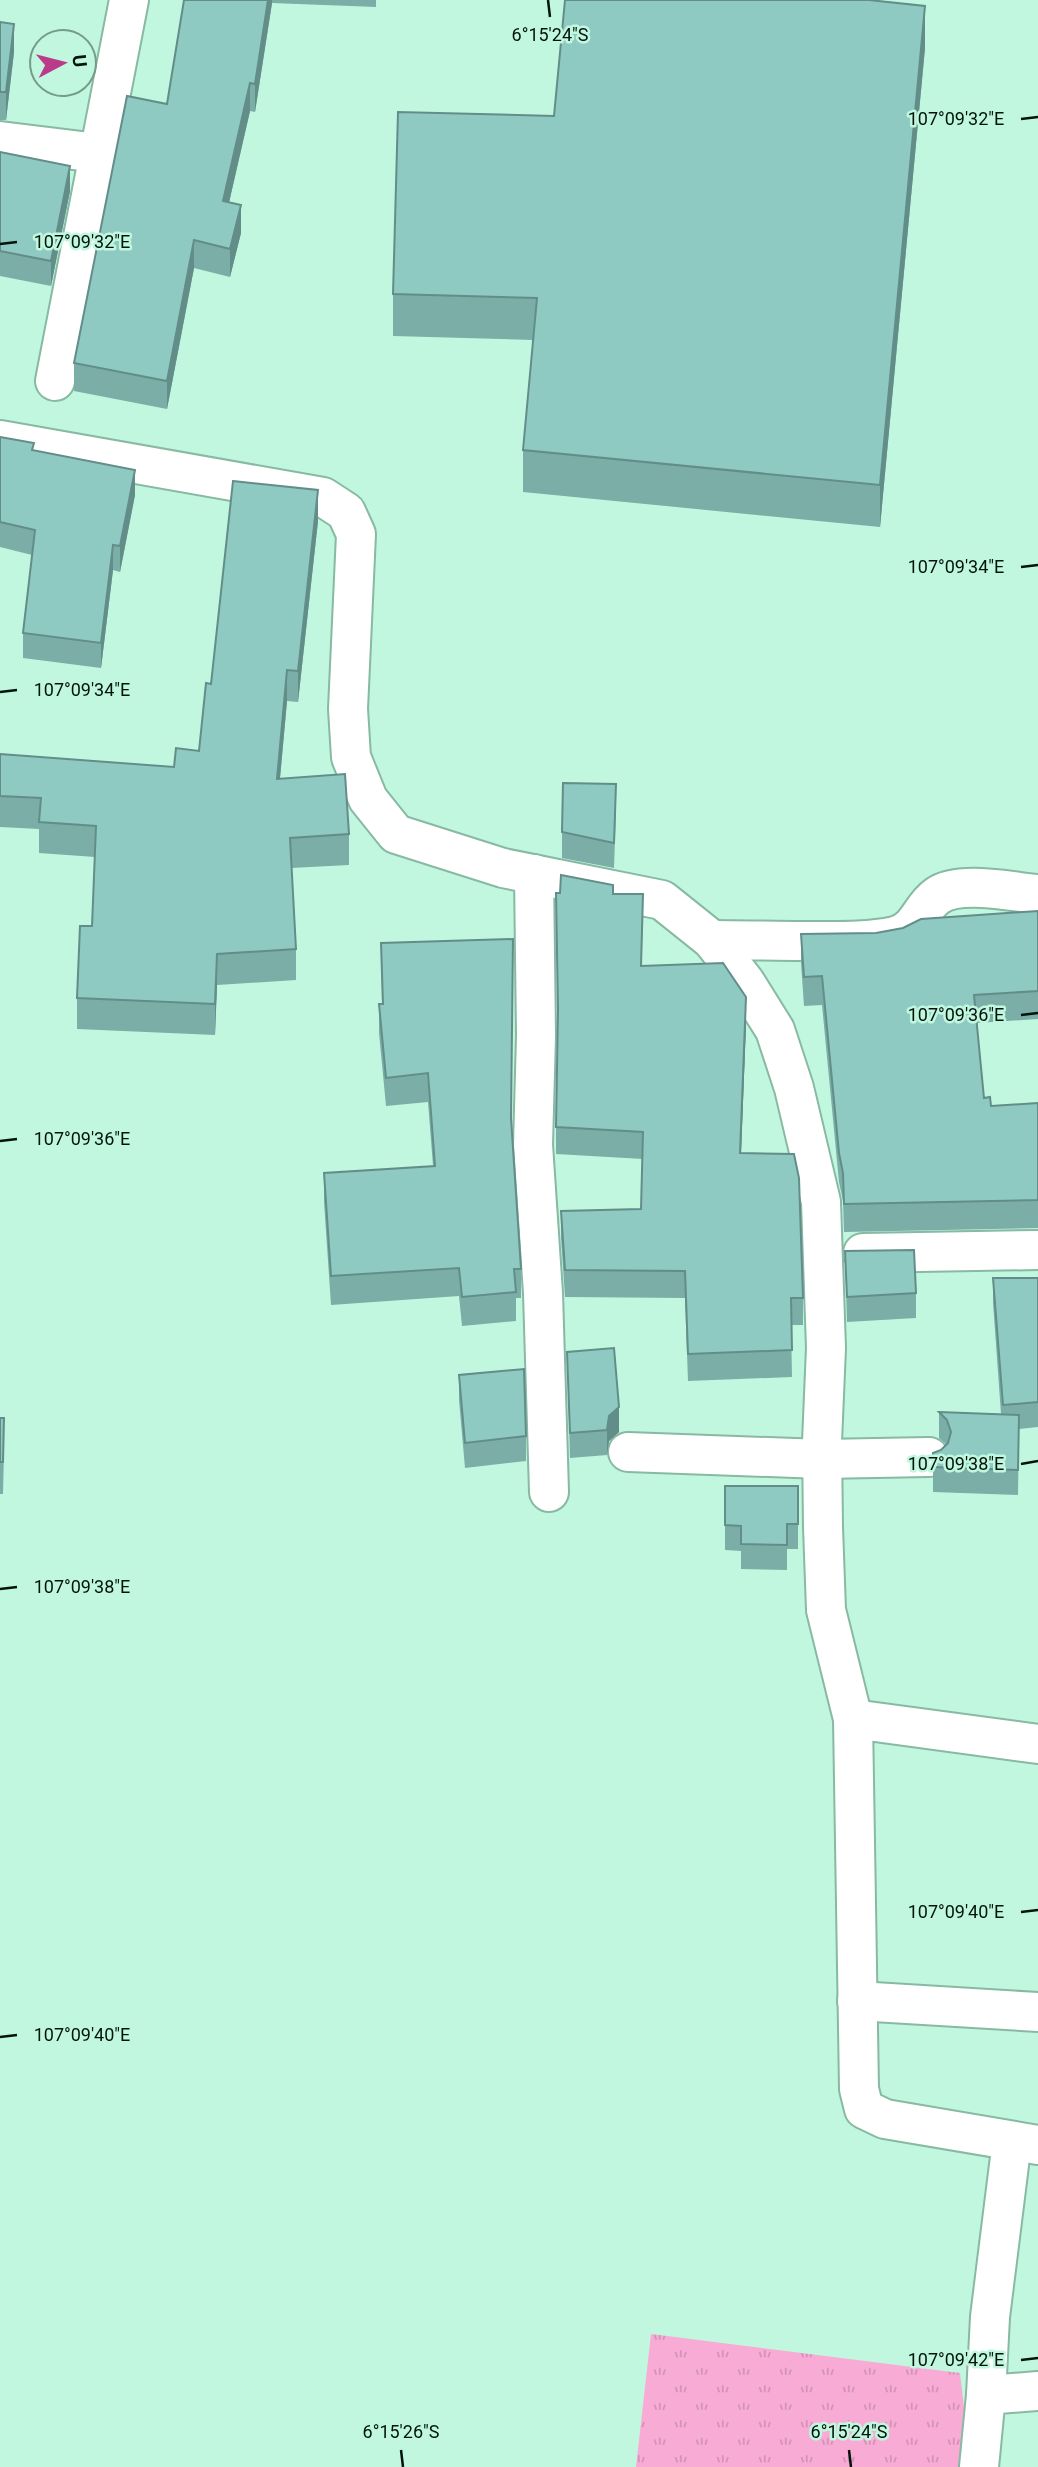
<svg xmlns="http://www.w3.org/2000/svg" width="1038" height="2467" font-family="Roboto,sans-serif">
	<style>
		.grass { fill: url(#grass-tufts) }
		.lines { fill: none; stroke-linecap: round; stroke-linejoin: round }
		.minor-casing { stroke: #87b9a3; stroke-width: 42 }
		.minor { stroke: #fff; stroke-width: 38 }
		.wall { fill: #7aaea7 }
		.shaded-wall { fill: #638d88 }
		.building { fill: #8ecac2; stroke: #638d88; stroke-width: 2 }
		.ticks { fill: none; stroke: #02140d; stroke-width: 2.5 }
		.ticks-label { font-size: 18px; text-anchor: middle; fill: #02140d; stroke: #c2f7df; stroke-width: 5; stroke-linejoin: round; paint-order: stroke }
	</style>
	<defs>
		<pattern id="grass-tufts" width="24" height="20" patternUnits="userSpaceOnUse" patternTransform="scale(1.75)"><rect width="24" height="20" fill="#f8abd5"/><path d="M3 7l-1-3M5 7V3M7 7l1-3M15 17l-1-3M17 17v-4M19 17l1-3" fill="none" stroke="#d392b6"/></pattern>
	</defs>
	<rect width="100%" height="100%" fill="#c2f7df"/>
	<!-- grass -->
	<polygon class="grass" points="651,2334 960,2373 971,2467 636,2467"/>
	<g class="lines">
		<!-- minor casing -->
		<g class="minor-casing">
			<g id="minor">
				<polyline points="0,141 98,153"/>
				<polyline points="55,381 129,0"/>
				<polyline points="0,440 323,497 346,512 356,534 348,709 351,757 368,799 396,834 503,868 662,900 712,940 745,982 775,1030 794,1088 821,1202 826,1348 822,1442 823,1527 826,1610 853,1719 859,2089 864,2109 885,2119 1038,2145"/>
				<polyline points="534,874 536,1036 533,1145 543,1293 549,1492"/>
				<path d="M712,940C744,940 777,941 809,941C837,941 867,942 895,936C918,930 920,908 937,896C959,880 1012,892 1038,894"/>
				<polyline points="863,1253 1038,1250"/>
				<polyline points="628,1452 822,1459 929,1457"/>
				<polyline points="853,1719 1038,1744"/>
				<polyline points="857,2001 1038,2012"/>
				<polyline points="986,2395 990,2317 1012,2141"/>
				<polyline points="979,2467 986,2395 1038,2391"/>
			</g>
		</g>
		<!-- minor -->
		<use href="#minor" class="minor"/>
	</g>
	<!-- wall -->
	<g class="wall">
		<polygon points="184,0 376,0 376,7 272,3 255,112 250,111 229,202 241,233 230,277 194,268 167,409 74,391 74,363 167,104"/>
		<polygon points="0,22 14,52 6,120 0,120"/>
		<polygon points="925,48 880,527 523,492 523,450 533,340 393,336 393,294 554,116"/>
		<polygon points="0,152 70,191 51,286 0,276"/>
		<polygon points="0,437 34,450 135,495 120,572 113,570 101,668 23,658 23,633 32,555 0,547"/>
		<polygon points="318,521 298,702 287,701 280,779 349,834 349,865 291,868 296,949 296,980 217,985 215,1035 77,1029 77,998 92,926 95,857 39,853 39,829 0,827 0,754 174,767 199,751 211,684"/>
		<polygon points="616,809 614,868 562,858 562,832"/>
		<polygon points="613,894 643,921 641,966 746,1024 741,1153 803,1298 803,1325 791,1325 792,1377 688,1381 685,1298 565,1297 561,1238 561,1211 641,1209 643,1159 556,1154 556,1127"/>
		<polygon points="1038,911 1038,1019 977,1023 984,1098 991,1106 1038,1103 1038,1228 844,1232 843,1201 839,1182 822,1005 804,1006 801,963 801,934 876,933"/>
		<polygon points="381,943 511,1122 521,1269 521,1298 516,1298 516,1321 462,1326 459,1296 331,1305 324,1202 324,1173 433,1166 428,1102 386,1106 379,1033 379,1004 382,1004"/>
		<polygon points="845,1251 916,1293 916,1318 847,1322"/>
		<polygon points="993,1278 1038,1278 1038,1427 1019,1429 1018,1495 933,1492 933,1453 941,1450 946,1444 939,1438 939,1412 1001,1414 993,1303"/>
		<polygon points="567,1352 619,1432 609,1441 607,1455 570,1458"/>
		<polygon points="459,1375 526,1436 526,1461 465,1468 459,1400"/>
		<polygon points="0,1418 4,1450 3,1494 0,1494"/>
		<polygon points="725,1486 798,1486 798,1549 787,1549 787,1570 741,1569 741,1551 725,1550"/>
	</g>
	<!-- shaded-wall -->
	<g class="shaded-wall">
		<polygon points="268,0 272,0 272,3 255,112 255,84"/>
		<polygon points="925,6 925,48 880,527 880,485"/>
		<polygon points="14,24 14,52 6,120 6,92"/>
		<polygon points="250,83 250,111 223,229 223,201"/>
		<polygon points="70,166 70,191 51,286 51,261"/>
		<polygon points="241,205 241,233 230,277 230,249"/>
		<polygon points="194,240 194,268 167,409 167,381"/>
		<polygon points="135,470 135,495 120,572 120,546"/>
		<polygon points="318,490 318,521 298,702 298,671"/>
		<polygon points="113,545 113,570 101,668 101,643"/>
		<polygon points="287,670 287,701 277,810 277,779"/>
		<polygon points="217,954 217,985 215,1035 215,1004"/>
		<polygon points="746,997 746,1024 740,1180 740,1153"/>
		<polygon points="619,1407 619,1432 609,1441 607,1455 607,1430 609,1416"/>
	</g>
	<!-- building -->
	<g class="building">
		<polygon points="184,0 268,0 255,84 250,83 223,201 241,205 230,249 194,240 167,381 74,363 127,96 167,104"/>
		<polygon points="565,0 869,0 925,6 880,485 523,450 537,298 393,294 398,112 554,116"/>
		<polygon points="0,22 14,24 6,92 0,92"/>
		<polygon points="0,152 70,166 51,261 0,251"/>
		<polygon points="0,437 34,443 32,450 135,470 120,546 113,545 101,643 23,633 35,530 0,522"/>
		<polygon points="233,481 318,490 298,671 287,670 277,779 345,774 349,834 290,838 296,949 217,954 215,1004 77,998 80,926 92,926 96,826 39,822 41,798 0,796 0,754 174,767 176,748 199,751 206,683 211,684"/>
		<polygon points="563,783 616,784 614,843 562,832"/>
		<polygon points="561,875 613,885 613,894 643,894 641,966 723,963 746,997 740,1153 794,1154 799,1178 803,1298 791,1298 792,1350 688,1354 685,1271 565,1270 561,1211 641,1209 643,1132 556,1127 558,1010 556,893 560,893"/>
		<polygon points="1038,911 1038,991 974,995 984,1098 990,1097 991,1106 1038,1103 1038,1200 844,1204 843,1173 839,1153 822,976 804,977 801,934 876,933 903,928 921,919"/>
		<polygon points="513,939 511,1118 521,1269 514,1269 516,1292 462,1297 459,1268 331,1276 324,1173 435,1166 428,1073 386,1078 379,1004 383,1004 381,943"/>
		<polygon points="914,1250 916,1293 847,1297 845,1251"/>
		<polygon points="993,1278 1038,1278 1038,1402 1003,1405"/>
		<polygon points="614,1348 619,1407 609,1416 607,1430 570,1433 567,1352"/>
		<polygon points="524,1369 526,1436 465,1443 459,1375"/>
		<polygon points="939,1412 1019,1415 1018,1470 933,1467 933,1453 941,1450 948,1443 951,1432 947,1420"/>
		<polygon points="0,1418 4,1418 3,1462 0,1462"/>
		<polygon points="725,1486 798,1486 798,1524 787,1524 787,1545 741,1544 741,1526 725,1525"/>
	</g>
	<!-- ticks -->
	<path class="ticks" d="M548,0L550,17M1021,119L1038,117M0,244L17,242M1021,567L1038,565M0,692L17,690M1021,1015L1038,1013M0,1141L17,1139M1021,1464L1038,1461M0,1589L17,1587M1021,1912L1038,1910M0,2037L17,2035M1021,2360L1038,2358M401,2450L403,2467M849,2450L851,2467"/>
	<g class="ticks-label">
		<text x="550" y="41">6°15'24"S</text>
		<text x="956" y="125">107°09'32"E</text>
		<text x="82" y="248">107°09'32"E</text>
		<text x="956" y="573">107°09'34"E</text>
		<text x="82" y="696">107°09'34"E</text>
		<text x="956" y="1021">107°09'36"E</text>
		<text x="82" y="1145">107°09'36"E</text>
		<text x="956" y="1470">107°09'38"E</text>
		<text x="82" y="1593">107°09'38"E</text>
		<text x="956" y="1918">107°09'40"E</text>
		<text x="82" y="2041">107°09'40"E</text>
		<text x="956" y="2366">107°09'42"E</text>
		<text x="401" y="2438">6°15'26"S</text>
		<text x="849" y="2438">6°15'24"S</text>
	</g>
	<!-- north arrow -->
	<g transform="translate(63 63) rotate(83)"><circle r="33" fill="#c2f7df" stroke="#759c8b" stroke-width="2"/>
	<path d="M0-5L12 26L0 18L-12 26Z" fill="#b93b8a"/>
	<text y="-10" font-size="19" font-weight="bold" text-anchor="middle" fill="#02140d">U</text>
	</g>
</svg>
